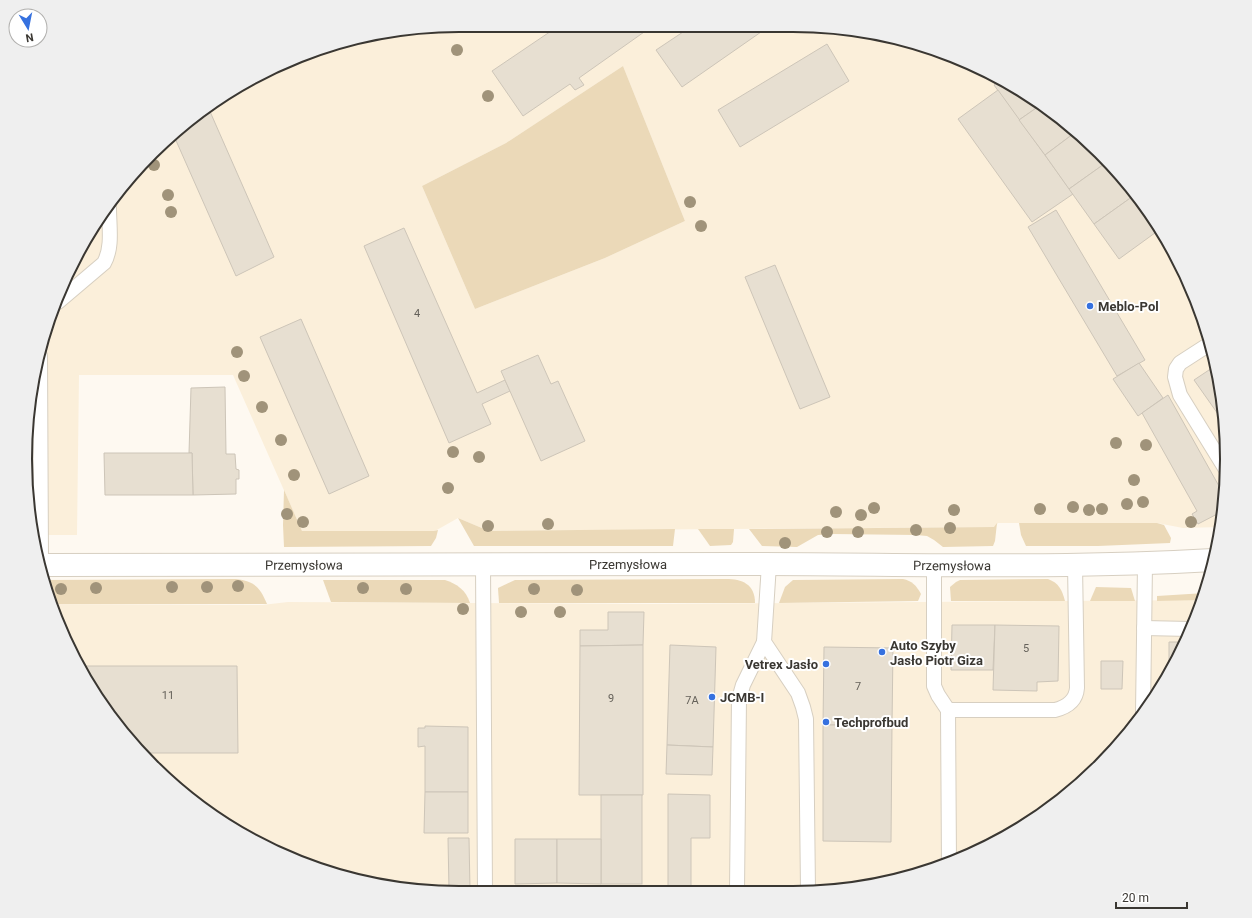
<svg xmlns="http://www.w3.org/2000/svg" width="1252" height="918" font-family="Roboto,sans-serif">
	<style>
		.built { fill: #fbefda; fill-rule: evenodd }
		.green { fill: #ebd9b8 }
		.building { fill: #e7dfd1; stroke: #cdc5b8 }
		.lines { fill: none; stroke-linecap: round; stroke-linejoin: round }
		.lane-casing { stroke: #d7cfc1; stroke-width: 16 }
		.street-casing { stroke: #d7cfc1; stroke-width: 24 }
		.lane { stroke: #fff; stroke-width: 14 }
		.street { stroke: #fff; stroke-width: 22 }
		.tree { fill: #a0937a }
		.poi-dot { fill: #3671df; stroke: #fff; stroke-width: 1.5 }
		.labels { text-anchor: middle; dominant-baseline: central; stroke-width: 4; stroke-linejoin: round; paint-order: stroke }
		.number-label { font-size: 11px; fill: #65615a }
		.poi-label { font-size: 13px; font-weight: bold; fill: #3a3732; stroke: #fff; text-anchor: start }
		.street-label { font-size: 13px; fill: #3a3732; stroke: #fff }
		.rim { fill: none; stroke: #3a3732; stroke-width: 2 }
	</style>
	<rect width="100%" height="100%" fill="#fef9f1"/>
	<!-- built -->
	<g class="built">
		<path d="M459,25L821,26L905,40L959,58L1034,98L1079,133L1137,195L1182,267L1212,346L1226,430L1223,515L1221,527L1183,528L1157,523H998L995,527L489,531L458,518L435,531H302L233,375H79L77,535H34L29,515L25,459L33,375L70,267L133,173L218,98L293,58L346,40ZM623,66L685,221L605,258L475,309L422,186L506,143Z"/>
		<polygon points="1203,600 1169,676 1119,745 1057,803 959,860 850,889 430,892 346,878 242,835 173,785 115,723 58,625 52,604 262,605 288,602 651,604"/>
	</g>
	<!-- green -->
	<g class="green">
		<polygon points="623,66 685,221 605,258 475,309 422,186 506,143"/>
		<polygon points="284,490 302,531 434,531 438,530 436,538 431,546 284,547 283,525"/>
		<polygon points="458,518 489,531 675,529 673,546 474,546"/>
		<polygon points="997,523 995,541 993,546 943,547 934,540 927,536 916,535 832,534 818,535 797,547 762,546 749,529 994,527"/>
		<polygon points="1019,523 1157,523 1164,525 1171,538 1170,543 1098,546 1026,546 1021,535"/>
		<polygon points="698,529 734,529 733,542 731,545 710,546"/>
		<path d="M236,579C254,581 260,587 267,604H52L46,580Z"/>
		<path d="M726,579C742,579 755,584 755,603H499L498,588L515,580Z"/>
		<path d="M903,579C912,581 916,585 921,594L918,601L779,603L785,587L793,580Z"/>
		<path d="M1048,579C1059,583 1062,590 1065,601H951L950,587L956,582L960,580Z"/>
		<path d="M323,580H445C457,584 466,590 470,603L331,602Z"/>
		<polygon points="1096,587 1131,588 1135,601 1090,601"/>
		<polygon points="1205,593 1203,600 1157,601 1157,596"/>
	</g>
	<!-- building -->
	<g class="building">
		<polygon points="560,25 654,25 579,78 584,85 575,90 570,84 523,116 492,71"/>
		<polygon points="692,26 757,26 761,32 682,87 656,50"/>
		<polygon points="827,44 849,81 740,147 718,110"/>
		<polygon points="1000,80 1034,98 1042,104 1019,120 994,85"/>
		<polygon points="998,90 1073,194 1032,222 958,119"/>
		<polygon points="1042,104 1077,131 1045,155 1019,120"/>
		<polygon points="208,107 274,257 236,276 174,136"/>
		<polygon points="1077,131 1107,162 1069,189 1045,155"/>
		<polygon points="1107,162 1136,194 1094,224 1069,189"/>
		<polygon points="1136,194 1159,230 1119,259 1094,224"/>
		<polygon points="1056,210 1145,360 1117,376 1028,227"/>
		<polygon points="404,228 477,393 505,380 510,391 482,404 491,424 449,443 364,246"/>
		<polygon points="775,265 830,397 800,409 745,277"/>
		<polygon points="301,319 369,476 329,494 260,337"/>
		<polygon points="538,355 551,384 558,381 585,441 541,461 501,371"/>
		<polygon points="1139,363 1163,398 1138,416 1113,379"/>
		<polygon points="1215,366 1225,424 1194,380"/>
		<polygon points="225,387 226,454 235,454 236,469 239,470 239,479 236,479 236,494 193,495 192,453 189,453 191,388"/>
		<polygon points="1168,395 1224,495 1223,511 1198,524 1192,514 1197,511 1142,413"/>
		<polygon points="104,453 192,453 193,495 105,495"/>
		<polygon points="608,612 644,612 643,645 580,646 580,630 608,630"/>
		<polygon points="952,625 995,625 993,670 951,670"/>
		<polygon points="995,625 1059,626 1058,681 1037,682 1037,691 993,690"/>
		<polygon points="1169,642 1184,642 1169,676"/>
		<polygon points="643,645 643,795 579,795 580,646"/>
		<polygon points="670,645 716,647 713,747 667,745"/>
		<polygon points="824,647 893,648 892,725 823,725"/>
		<polygon points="1101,661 1123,661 1122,689 1101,689"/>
		<polygon points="82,666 237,666 238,753 142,753 115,723"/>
		<polygon points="823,725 892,725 891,842 823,841"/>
		<polygon points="425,726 468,727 468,792 425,792 425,746 418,747 418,728 425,728"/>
		<polygon points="667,745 713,747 712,775 666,774"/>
		<polygon points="425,792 468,792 468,833 424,833"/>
		<polygon points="668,794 710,795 710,838 691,838 691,890 668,890"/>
		<rect x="601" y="795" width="41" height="89"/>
		<polygon points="448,838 469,838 470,890 449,890"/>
		<polygon points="515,839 557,839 557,883 515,884"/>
		<polygon points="557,839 601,839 601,884 557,883"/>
	</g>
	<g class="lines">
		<!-- lane casing -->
		<g class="lane-casing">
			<g id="lane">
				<path d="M58,302L104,263C113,247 109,226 109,208"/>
				<polyline points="1211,343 1180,363 1176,369 1175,377 1180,395 1225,468"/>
				<polyline points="40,356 41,560"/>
				<polyline points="483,564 485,892"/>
				<polyline points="769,564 764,642 798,693 803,707 806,719 808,890"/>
				<polyline points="934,565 934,686 938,695 948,710 949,863"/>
				<polyline points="1144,628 1190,629"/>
				<path d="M948,710H1055C1067,707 1076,701 1077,688L1075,565"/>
				<polyline points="1143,712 1145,564"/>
				<polyline points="737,890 739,699 743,685 764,642"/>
			</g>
		</g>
		<!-- street casing -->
		<g class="street-casing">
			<g id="street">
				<path id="s1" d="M42,565C279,565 517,564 754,564C907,564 1060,569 1213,560"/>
			</g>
		</g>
		<!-- lane -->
		<use href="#lane" class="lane"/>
		<!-- street -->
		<use href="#street" class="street"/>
	</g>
	<!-- trees -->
	<g class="tree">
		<circle cx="457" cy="50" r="6"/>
		<circle cx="488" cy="96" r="6"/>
		<circle cx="154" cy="165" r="6"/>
		<circle cx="168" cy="195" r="6"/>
		<circle cx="690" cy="202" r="6"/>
		<circle cx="171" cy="212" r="6"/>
		<circle cx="701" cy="226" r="6"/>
		<circle cx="237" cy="352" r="6"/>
		<circle cx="244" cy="376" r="6"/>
		<circle cx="262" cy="407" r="6"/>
		<circle cx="281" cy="440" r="6"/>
		<circle cx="1116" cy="443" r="6"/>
		<circle cx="1146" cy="445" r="6"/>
		<circle cx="453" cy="452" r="6"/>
		<circle cx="479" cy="457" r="6"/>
		<circle cx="294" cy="475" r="6"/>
		<circle cx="1134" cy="480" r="6"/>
		<circle cx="448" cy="488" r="6"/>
		<circle cx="1143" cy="502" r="6"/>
		<circle cx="1127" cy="504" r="6"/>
		<circle cx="1073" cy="507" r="6"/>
		<circle cx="874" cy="508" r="6"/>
		<circle cx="1040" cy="509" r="6"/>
		<circle cx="1102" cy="509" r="6"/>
		<circle cx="954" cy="510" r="6"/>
		<circle cx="1089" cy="510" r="6"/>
		<circle cx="836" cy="512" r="6"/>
		<circle cx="287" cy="514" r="6"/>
		<circle cx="861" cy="515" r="6"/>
		<circle cx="303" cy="522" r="6"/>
		<circle cx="1191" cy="522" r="6"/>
		<circle cx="548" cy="524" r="6"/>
		<circle cx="488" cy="526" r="6"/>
		<circle cx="950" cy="528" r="6"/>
		<circle cx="916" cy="530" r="6"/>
		<circle cx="827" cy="532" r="6"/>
		<circle cx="858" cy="532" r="6"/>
		<circle cx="785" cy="543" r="6"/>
		<circle cx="238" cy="586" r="6"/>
		<circle cx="172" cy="587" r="6"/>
		<circle cx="207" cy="587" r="6"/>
		<circle cx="96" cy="588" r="6"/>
		<circle cx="363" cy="588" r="6"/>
		<circle cx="61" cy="589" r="6"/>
		<circle cx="406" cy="589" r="6"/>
		<circle cx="534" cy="589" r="6"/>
		<circle cx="577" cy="590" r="6"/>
		<circle cx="463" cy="609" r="6"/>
		<circle cx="521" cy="612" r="6"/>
		<circle cx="560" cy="612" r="6"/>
	</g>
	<!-- markers -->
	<g class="poi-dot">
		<circle cx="1090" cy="306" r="4"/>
		<circle cx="882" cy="652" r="4"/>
		<circle cx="826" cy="664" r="4"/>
		<circle cx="712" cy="697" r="4"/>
		<circle cx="826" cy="722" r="4"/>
	</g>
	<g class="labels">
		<!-- number labels -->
		<g class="number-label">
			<text x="417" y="313">4</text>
			<text x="1026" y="648">5</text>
			<text x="858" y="686">7</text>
			<text x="168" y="695">11</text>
			<text x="611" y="698">9</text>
			<text x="692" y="700">7A</text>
		</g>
		<!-- poi labels -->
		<g class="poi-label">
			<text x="1098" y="306">Meblo-Pol</text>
			<text x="890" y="645">Auto Szyby<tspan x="890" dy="15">Jasło Piotr Giza</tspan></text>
			<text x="818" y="664" text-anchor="end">Vetrex Jasło</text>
			<text x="720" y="697">JCMB-I</text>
			<text x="834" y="722">Techprofbud</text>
		</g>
		<!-- street labels -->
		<g class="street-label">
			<text stroke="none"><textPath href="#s1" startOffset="586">Przemysłowa</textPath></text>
			<text stroke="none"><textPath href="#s1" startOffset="262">Przemysłowa</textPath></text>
			<text stroke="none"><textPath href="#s1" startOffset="910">Przemysłowa</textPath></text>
		</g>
	</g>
	<!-- crop -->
	<path d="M0 0H1252V918H0ZM459 32H793A427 427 0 0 1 1220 459V459A427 427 0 0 1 793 886H459A427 427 0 0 1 32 459V459A427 427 0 0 1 459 32Z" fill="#efefef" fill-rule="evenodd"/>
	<path class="rim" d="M459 32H793A427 427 0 0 1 1220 459V459A427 427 0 0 1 793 886H459A427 427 0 0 1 32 459V459A427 427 0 0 1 459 32Z"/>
	<!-- north arrow -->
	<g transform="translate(28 28) rotate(170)"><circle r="19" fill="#ffffff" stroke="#b0afad"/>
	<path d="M0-3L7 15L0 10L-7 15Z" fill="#3671df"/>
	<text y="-6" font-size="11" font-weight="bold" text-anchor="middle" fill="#3a3732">N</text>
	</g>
	<!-- scale -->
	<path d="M1116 902v6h71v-6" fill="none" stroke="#3a3732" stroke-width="2"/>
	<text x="1122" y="902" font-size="12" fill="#3a3732" stroke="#ffffff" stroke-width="3" paint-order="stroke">20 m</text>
</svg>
